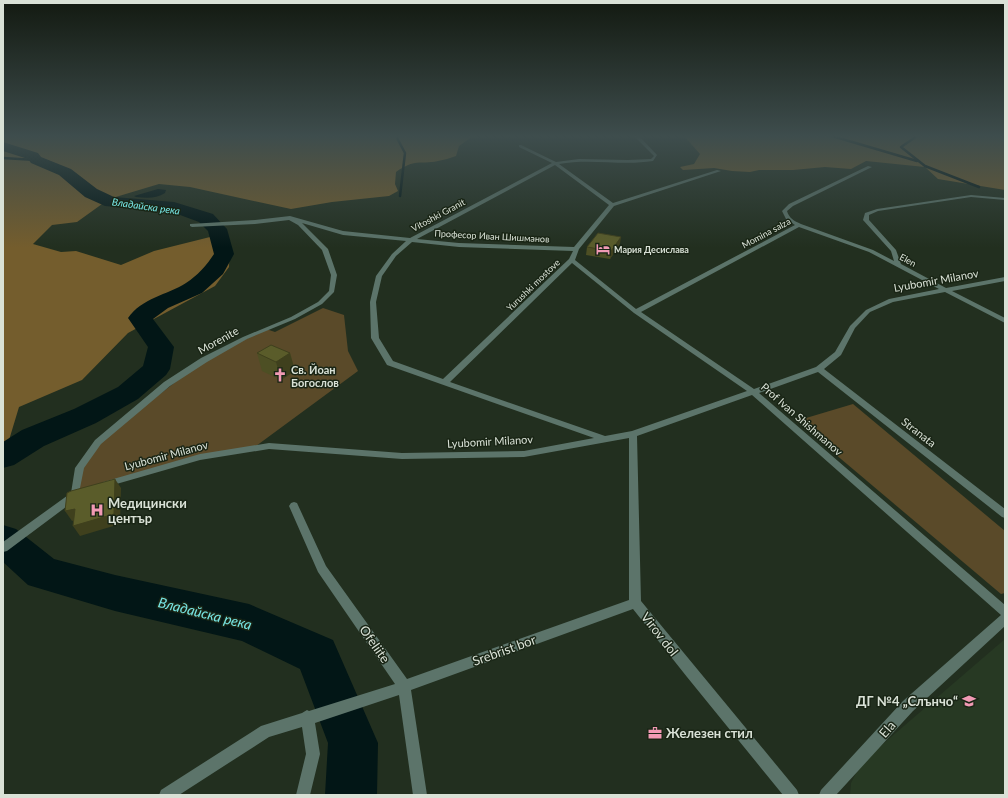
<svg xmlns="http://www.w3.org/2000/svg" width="1008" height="798" font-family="Lato,sans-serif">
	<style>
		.built { fill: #273923 }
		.green { fill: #5a4a29 }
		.forest { fill: #745d2d }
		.water { fill: #021616 }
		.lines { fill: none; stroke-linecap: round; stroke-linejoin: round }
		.stream { stroke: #021616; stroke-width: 2.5 }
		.river { fill: #021616; fill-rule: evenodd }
		.minor { fill: #5c746a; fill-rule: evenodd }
		.wall { fill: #4d4f24 }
		.shaded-wall { fill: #3f401d }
		.building { fill: #5a5c2a; stroke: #3f401d }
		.labels { text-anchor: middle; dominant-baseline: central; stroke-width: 3; stroke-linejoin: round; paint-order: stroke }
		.far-street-label { font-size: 9px; fill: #d9e1d6; stroke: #192515 }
		.far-poi-label { font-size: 9px; font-weight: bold; fill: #d9e1d6; stroke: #192515; text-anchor: start }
		.far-water-label { font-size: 10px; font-style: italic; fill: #78e7e6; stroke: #192515 }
		.street-label { font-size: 11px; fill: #d9e1d6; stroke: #192515 }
		.poi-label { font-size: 11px; font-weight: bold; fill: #d9e1d6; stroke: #192515; text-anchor: start }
		.near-poi-label { font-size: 13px; font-weight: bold; fill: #d9e1d6; stroke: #192515; text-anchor: start }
		.near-street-label { font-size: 13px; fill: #d9e1d6; stroke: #192515 }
		.near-water-label { font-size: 14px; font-style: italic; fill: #78e7e6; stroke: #192515 }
	</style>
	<rect width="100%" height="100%" fill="#222f1f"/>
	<!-- built -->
	<polygon class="built" points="1005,639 1005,795 850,795 851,783 861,763"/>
	<!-- green -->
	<g class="green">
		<polygon points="323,308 344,315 348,351 358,371 252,449 200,457 75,495 80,468 98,442 204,360 266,329 275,332"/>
		<polygon points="853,404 1005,531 1005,593 1001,594 796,421"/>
	</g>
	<!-- forest -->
	<g class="forest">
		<path d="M3,136H473L459,146L456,156C450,158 444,160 438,161C418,165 416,158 396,172L395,184L398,191L389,196L332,202L291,209L190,187L159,184L109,199L77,222L52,225L33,244L61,252L76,251L121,265L154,251L218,235L230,244L229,267L215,286L128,333L82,380L19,407L3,460Z"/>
		<polygon points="684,136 1005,136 1005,190 938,179 925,167 866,161 851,169 825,167 793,170 759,170 750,172 732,171 714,168 683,170 680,167 694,164 700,154"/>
	</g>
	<!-- water -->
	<path class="water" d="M158,189L166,190L165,193C156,199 146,198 136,197L134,196Z"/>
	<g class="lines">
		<!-- stream -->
		<g class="stream">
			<polyline points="396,136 405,153 400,196"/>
			<polyline points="832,136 917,161"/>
			<polyline points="917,136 901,147 925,166 979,187"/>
			<polyline points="3,158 36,160"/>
		</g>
		<!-- river -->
		<g class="river">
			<path d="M3,142L38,153L41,157L71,169L97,189L114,197L174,202L213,214L227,229L234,254L223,274L202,293L168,308L153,319L174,347L170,369L166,375L138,399L96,423L44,446L14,465L3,468V442L22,430L74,409L118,387L143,366L148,347L128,318C142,298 167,295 186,283C197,276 207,265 214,254L208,231L199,222L172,212L105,206L85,197L59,175L31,163L28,159L3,151Z"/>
			<polygon points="3,525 16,529 54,559 115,575 249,604 333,640 378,743 377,795 325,795 328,743 300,669 242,641 115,611 28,585 3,562"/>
		</g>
		<!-- minor -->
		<g class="minor">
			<path d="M634,136H639L657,155L653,161C622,166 590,158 559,164L613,203L717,170L721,171L614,206L579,249L575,260L636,309L795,225L786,219L782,211L789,204L868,166L872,167L793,206L787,211C789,218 794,221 801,224L873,250L894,261L891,251L863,220L865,213L877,209L971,195L1005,198V200L971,197L878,211L869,215V220L896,250L901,264L946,288L1005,277V281L952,291L1005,318V323L945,292L893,302L870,312L855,328L841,355L824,369L1005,509V518L1002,517L818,372L759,393L1005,605V626L913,711L836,795H819L821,790L903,701L1001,615L752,395L637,436L641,601L797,790L799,795H783L687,677L633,609L411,690L427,795H413L399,695L315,723L320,754L310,795H296L306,754L302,727L269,737L179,795H159L161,790L261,726L302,713L307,710L309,711L395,684L318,572L289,506L291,503L294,502L297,503L326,566L407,679L629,600V438L524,457L402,459L269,449L200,460L106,487L103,486L101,484L103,482L200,454L269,443L402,453L524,451L594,438L387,365L371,338L370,302L376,276L392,254L406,241L343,235L302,223L328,249L337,275L334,292L322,304L295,319L247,339L207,362L170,386L101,444L84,468L78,498L7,551L3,552V542L71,493L75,468L95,440L164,382L201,358L243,337L291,317L318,302L329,291L331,275L322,250L298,225L289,220L255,224L192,227L190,226V224L255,220L290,216L343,231L410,238L552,163L519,147V145H521L556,162L579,159L628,160L651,159L654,156ZM555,165L609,205L574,247L459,243L417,239ZM799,227L869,252L939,289L889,299L866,310L850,326L835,352L816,367L754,389L641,312ZM412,242L459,247L573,251L569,259L443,379L393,361L379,338L376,302L382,276L396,256ZM572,263L634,313L747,391L632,431L605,436L450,382Z"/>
			<polygon points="1004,137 1005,137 1005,143 1001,140"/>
		</g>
	</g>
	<!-- wall -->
	<g class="wall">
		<polygon points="620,244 610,259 586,255 587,247"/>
		<polygon points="257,353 290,353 295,371 281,380 262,371"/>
	</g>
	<!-- shaded-wall -->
	<g class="shaded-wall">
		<polygon points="621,237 620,244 610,259 611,251"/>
		<polygon points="290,353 295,371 281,380 276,362"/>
		<polygon points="115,479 121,488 120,524 80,536 73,526"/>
		<polygon points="75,509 81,518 72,521 65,511"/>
	</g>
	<!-- building -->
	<g class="building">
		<polygon points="598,233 621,237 611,251 587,247"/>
		<polygon points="271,345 290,353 276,362 257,353"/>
		<polygon points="115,479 114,514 73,526 75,509 65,511 67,493 71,491"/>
	</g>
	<!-- sky -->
	<linearGradient id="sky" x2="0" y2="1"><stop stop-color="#131a11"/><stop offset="0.55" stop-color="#3e4d4d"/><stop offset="1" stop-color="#3e4d4d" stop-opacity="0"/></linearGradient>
	<rect width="1008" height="248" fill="url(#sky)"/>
	<!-- icons -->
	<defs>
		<g id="hotel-bare" transform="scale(1.08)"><path d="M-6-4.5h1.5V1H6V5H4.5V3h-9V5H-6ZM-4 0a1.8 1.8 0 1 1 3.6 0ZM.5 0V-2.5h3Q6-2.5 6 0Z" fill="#f19ab4" stroke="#192515" stroke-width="2.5" paint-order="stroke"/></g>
		<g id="church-bare" transform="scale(1.08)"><path d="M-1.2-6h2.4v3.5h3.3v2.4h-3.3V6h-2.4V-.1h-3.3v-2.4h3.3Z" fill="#f19ab4" stroke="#192515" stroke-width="2.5" paint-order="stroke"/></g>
		<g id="hospital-bare" transform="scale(1.08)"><path d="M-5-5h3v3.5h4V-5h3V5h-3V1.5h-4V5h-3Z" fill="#f19ab4" stroke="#192515" stroke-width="2.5" paint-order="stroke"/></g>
		<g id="school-bare" transform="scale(1.08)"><path d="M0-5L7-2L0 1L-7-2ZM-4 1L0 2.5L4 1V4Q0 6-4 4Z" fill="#f19ab4" stroke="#192515" stroke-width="2.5" paint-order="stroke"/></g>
		<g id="office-bare" transform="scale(1.08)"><path d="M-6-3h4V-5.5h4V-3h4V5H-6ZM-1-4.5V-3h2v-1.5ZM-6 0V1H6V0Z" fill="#f19ab4" stroke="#192515" stroke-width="2.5" paint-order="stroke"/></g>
	</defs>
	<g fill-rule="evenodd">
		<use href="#hotel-bare" x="603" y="249"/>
		<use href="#church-bare" x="280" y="375"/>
		<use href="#hospital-bare" x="97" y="510"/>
		<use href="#school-bare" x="969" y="701"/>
		<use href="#office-bare" x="655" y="733"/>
	</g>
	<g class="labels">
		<!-- far-street labels -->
		<g class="far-street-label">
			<text transform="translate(438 215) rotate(-28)">Vitoshki Granit</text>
			<text transform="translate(766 233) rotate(-28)">Momina salza</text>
			<text transform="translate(492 236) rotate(3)">Професор Иван Шишманов</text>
			<text transform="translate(908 260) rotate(28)">Elen</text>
			<text transform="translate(533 285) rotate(-44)">Yurushki mostove</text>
		</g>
		<!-- far-poi labels -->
		<g class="far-poi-label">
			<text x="614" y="249">Мария Десислава</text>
		</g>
		<!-- far-water labels -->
		<g class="far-water-label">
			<text transform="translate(146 206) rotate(8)">Владайска река</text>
		</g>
		<!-- street labels -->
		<g class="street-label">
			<text transform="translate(936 280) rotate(-10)">Lyubomir Milanov</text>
			<text transform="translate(218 340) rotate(-29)">Morenite</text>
			<text transform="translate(802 419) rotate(41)">Prof Ivan Shishmanov</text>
			<text transform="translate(919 432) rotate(38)">Stranata</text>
			<text transform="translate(490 441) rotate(-3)">Lyubomir Milanov</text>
			<text transform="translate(166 455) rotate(-15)">Lyubomir Milanov</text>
		</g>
		<!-- poi labels -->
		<g class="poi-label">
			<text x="291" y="369">Св. Йоан<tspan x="291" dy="13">Богослов</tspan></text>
		</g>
		<!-- near-poi labels -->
		<g class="near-poi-label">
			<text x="108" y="503">Медицински<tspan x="108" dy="15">център</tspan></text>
			<text x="958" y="701" text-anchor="end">ДГ №4 „Слънчо“</text>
			<text x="666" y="733">Железен стил</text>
		</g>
		<!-- near-street labels -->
		<g class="near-street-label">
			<text transform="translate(660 634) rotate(52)">Virov dol</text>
			<text transform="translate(375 644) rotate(55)">Ofeliite</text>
			<text transform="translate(504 650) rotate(-20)">Srebrist bor</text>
			<text transform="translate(887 729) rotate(-48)">Ela</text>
		</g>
		<!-- near-water labels -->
		<g class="near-water-label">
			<text transform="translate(205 613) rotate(14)">Владайска река</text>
		</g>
	</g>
	<!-- border -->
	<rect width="1008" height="798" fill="none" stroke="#d9e1d6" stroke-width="8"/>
</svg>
